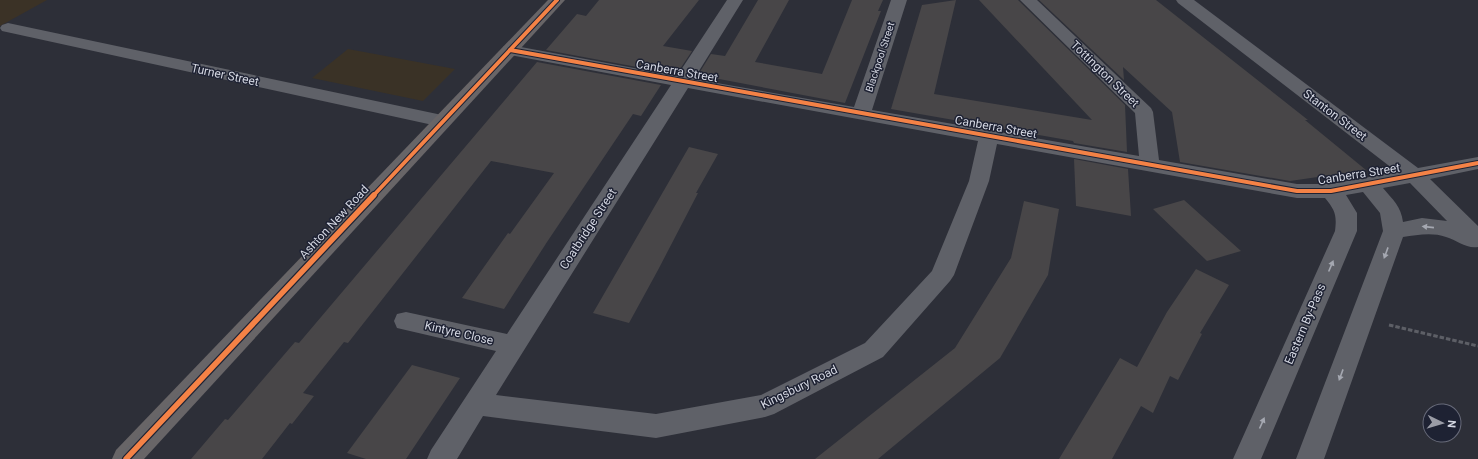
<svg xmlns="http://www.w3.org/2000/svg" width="1478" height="459" font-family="Roboto,sans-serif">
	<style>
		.commercial { fill: #3a3226 }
		.industrial { fill: #3b3226 }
		.building { fill: #484648 }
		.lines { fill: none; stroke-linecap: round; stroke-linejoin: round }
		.path { stroke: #5d5f66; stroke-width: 3; stroke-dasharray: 4.5 2; stroke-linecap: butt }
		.minor { fill: #5f6168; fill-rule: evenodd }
		.major { fill: #686567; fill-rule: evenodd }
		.tram { stroke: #63656c; stroke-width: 1 }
		.cycleway-far1-casing { stroke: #1e2233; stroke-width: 6 }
		.cycleway-casing { stroke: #1e2233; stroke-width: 8 }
		.cycleway-far1 { stroke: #f48246; stroke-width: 4 }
		.cycleway { stroke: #f48246; stroke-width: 5.5 }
		.oneway { fill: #a5a8b1 }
		.labels { text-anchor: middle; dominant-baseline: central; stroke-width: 3; stroke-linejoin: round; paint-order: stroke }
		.far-street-label { font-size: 10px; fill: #d4d7e2; stroke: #1e2233 }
		.street-label { font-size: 12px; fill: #d4d7e2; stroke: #1e2233 }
	</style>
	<rect width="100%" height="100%" fill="#2d2f38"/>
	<!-- commercial -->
	<polygon class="commercial" points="348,49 455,69 423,101 312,78"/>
	<!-- industrial -->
	<polygon class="industrial" points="0,0 47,0 0,26"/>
	<!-- building -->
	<g class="building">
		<polygon points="599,0 699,0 663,46 692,51 678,72 671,70 669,73 546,50 577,14 586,16"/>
		<polygon points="758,0 789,0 755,62 822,74 852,0 883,0 878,11 881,11 845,103 698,75 711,54 725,56"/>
		<polygon points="956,0 934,94 1092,120 979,0 1018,0 1125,105 1127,152 1074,143 1073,141 891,109 922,5"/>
		<polygon points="1039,0 1156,0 1308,120 1305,120 1366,170 1290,181 1180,162 1172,112 1123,67 1124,80"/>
		<polygon points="537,62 661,85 641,116 633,114 547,242 504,309 462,298 508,233 510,234 554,173 491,161 348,343 344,342 303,393 314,396 292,424 290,423 262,459 191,459 225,419 228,420 295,342 299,343"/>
		<polygon points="689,147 718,154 696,193 698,193 658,270 629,323 593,313"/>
		<polygon points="1074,159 1128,169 1131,216 1076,206"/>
		<polygon points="1184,200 1241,251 1207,261 1153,209"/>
		<polygon points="1024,201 1059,209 1048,275 1000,358 878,459 815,459 955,348 1011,258"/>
		<polygon points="1196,269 1229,285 1200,333 1202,334 1178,380 1170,376 1153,413 1141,406 1112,459 1059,459 1120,358 1137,367 1167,312"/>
		<polygon points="412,365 460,378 406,459 366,459 347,453"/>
	</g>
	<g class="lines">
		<!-- path -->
		<polyline class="path" points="1389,325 1478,346"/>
		<!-- minor -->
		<g class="minor">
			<path d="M727,0H743L694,79L854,107L891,0H907L872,110L1139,156L1135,113L1020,0H1037L1151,108L1153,112L1159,160L1297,184H1331L1397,172L1178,3L1176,0H1194L1418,168L1478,157V169L1430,179L1478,226V247C1466,249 1457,240 1446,237C1432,232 1417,235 1403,237L1324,459H1296L1383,231L1380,213L1363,192L1346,195L1357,213V231L1261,459H1233L1335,231C1337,215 1335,210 1325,198H1297L997,144L989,181L954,275L950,281L883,357L774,414L765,417L656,438L483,416L457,459H427L431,450L496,351L397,328L394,321L397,314L406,312L507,334L671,85L510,55L504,54L501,50L504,46L510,45L677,76ZM688,88L978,141L969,181L932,271L865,343L761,395L656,414L496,395ZM1410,183L1447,221L1422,218L1403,222C1401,206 1393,200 1383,188Z"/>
			<polygon points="8,23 442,115 449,117 452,121 449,125 442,127 2,31 0,28 2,25"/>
		</g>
		<!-- major -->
		<polygon class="major" points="548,0 565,0 144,459 112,459 116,450"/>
		<!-- tram -->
		<g class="tram">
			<polyline points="117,459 388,170 484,73 552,0"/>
			<polyline points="133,459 560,0"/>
		</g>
		<!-- cycleway-far1 casing -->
		<g class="cycleway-far1-casing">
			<g id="cycleway-far1">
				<polyline points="510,50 1297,191 1331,191 1478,163"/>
				<polyline points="373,196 557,0"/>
			</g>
		</g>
		<!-- cycleway casing -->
		<g class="cycleway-casing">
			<polyline id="cycleway" points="126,459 374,195"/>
		</g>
		<!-- cycleway-far1 -->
		<use href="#cycleway-far1" class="cycleway-far1"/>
		<!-- cycleway -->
		<use href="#cycleway" class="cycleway"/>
	</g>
	<!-- one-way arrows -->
	<defs><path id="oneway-solid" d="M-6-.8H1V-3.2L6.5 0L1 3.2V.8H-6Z"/></defs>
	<g class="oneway">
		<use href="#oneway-solid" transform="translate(1428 227) rotate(-174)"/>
		<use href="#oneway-solid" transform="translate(1386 253) rotate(110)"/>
		<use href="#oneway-solid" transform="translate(1331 266) rotate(-67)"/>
		<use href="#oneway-solid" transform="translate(1341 375) rotate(110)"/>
		<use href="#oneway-solid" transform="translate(1262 423) rotate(-66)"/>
	</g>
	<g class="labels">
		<!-- far-street labels -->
		<g class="far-street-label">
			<text transform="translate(880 57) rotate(-72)">Blackpool Street</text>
		</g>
		<!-- street labels -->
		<g class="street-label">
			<text transform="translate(677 71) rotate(10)">Canberra Street</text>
			<text transform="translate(1105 74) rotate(44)">Tottington Street</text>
			<text transform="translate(225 75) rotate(12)">Turner Street</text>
			<text transform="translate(1335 115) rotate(37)">Stanton Street</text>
			<text transform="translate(996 127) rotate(10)">Canberra Street</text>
			<text transform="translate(1359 174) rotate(-9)">Canberra Street</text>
			<text transform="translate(334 222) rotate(-47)">Ashton New Road</text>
			<text transform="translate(588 229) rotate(-57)">Coatbridge Street</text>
			<text transform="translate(1305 324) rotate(-67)">Eastern By-Pass</text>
			<text transform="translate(459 333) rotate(13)">Kintyre Close</text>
			<text transform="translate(799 387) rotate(-26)">Kingsbury Road</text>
		</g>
	</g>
	<!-- north arrow -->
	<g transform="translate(1442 423) rotate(95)"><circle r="19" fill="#1e2233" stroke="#676a79"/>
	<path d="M0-3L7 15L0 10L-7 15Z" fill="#9a9ca6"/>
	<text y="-6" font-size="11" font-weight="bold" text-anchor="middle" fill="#d4d7e2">N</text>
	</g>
</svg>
